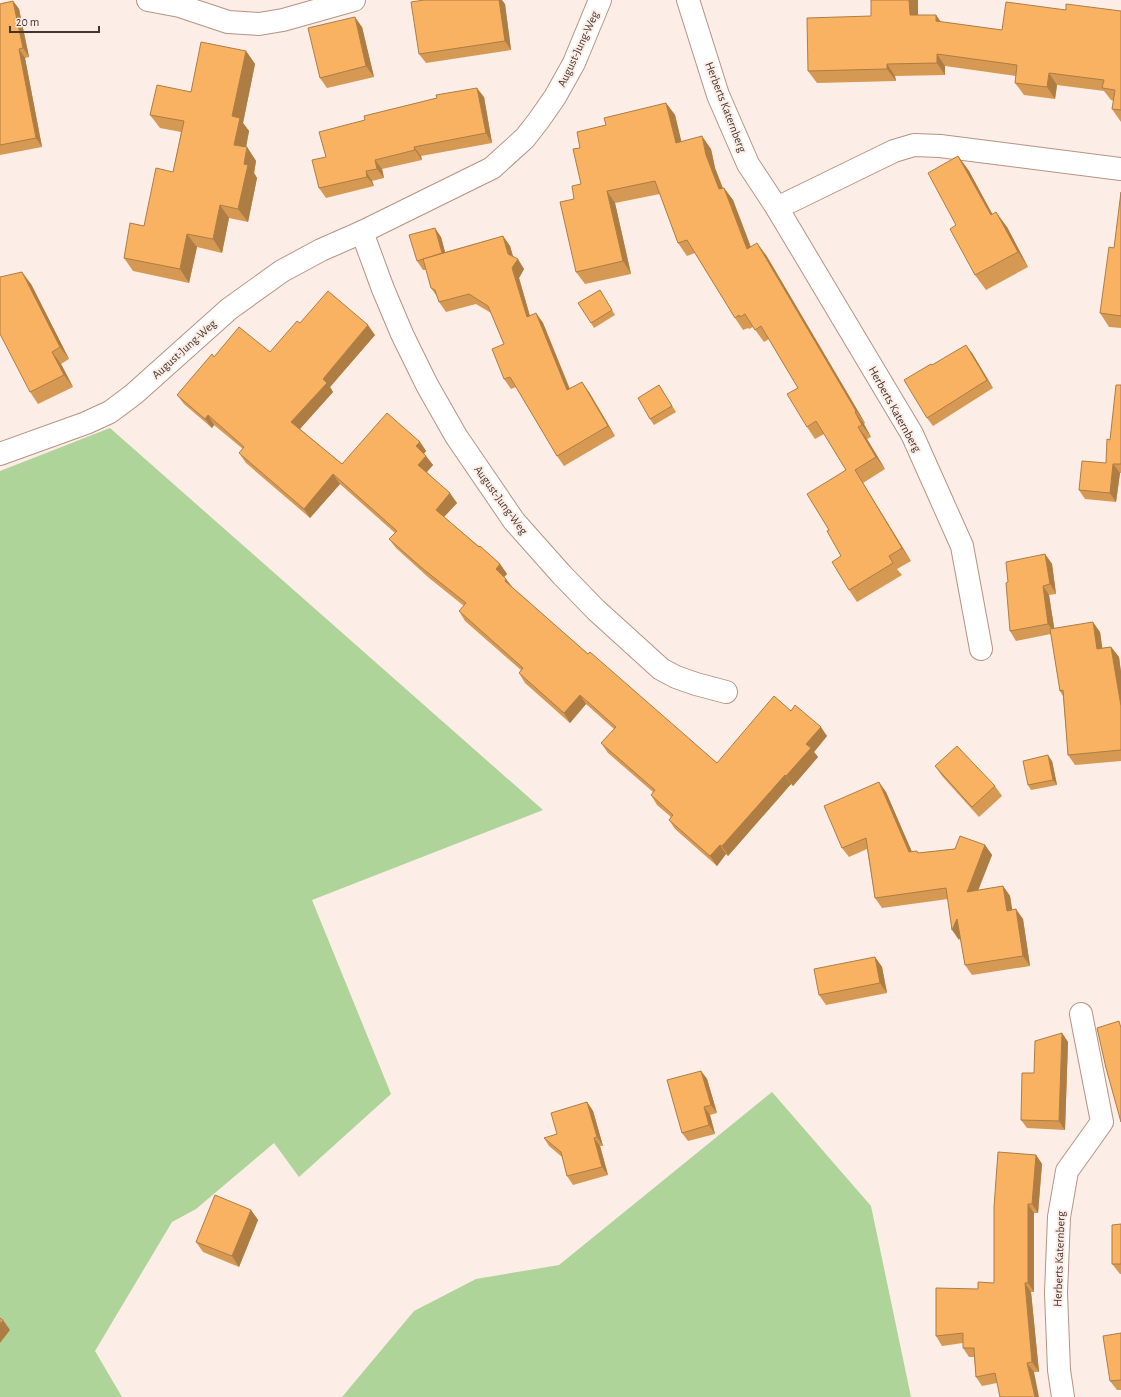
<svg xmlns="http://www.w3.org/2000/svg" width="1121" height="1397" font-family="'Alegreya Sans',sans-serif">
	<style>
		.green { fill: #aed49a }
		.lines { fill: none; stroke-linecap: round; stroke-linejoin: round }
		.street-casing { stroke: #b69382; stroke-width: 24 }
		.street { stroke: #fff; stroke-width: 22 }
		.wall { fill: #d59953 }
		.shaded-wall { fill: #ae7d44 }
		.building { fill: #f8b261; stroke: #ae7d44 }
		.labels { text-anchor: middle; dominant-baseline: central; stroke-width: 4; stroke-linejoin: round; paint-order: stroke }
		.street-label { font-size: 12px; fill: #43342e; stroke: #fcede6 }
	</style>
	<rect width="100%" height="100%" fill="#fcede6"/>
	<!-- green -->
	<g class="green">
		<polygon points="110,428 543,810 312,900 391,1094 299,1177 274,1143 196,1209 172,1222 95,1351 122,1397 0,1397 0,471"/>
		<polygon points="772,1092 871,1206 911,1397 342,1397 414,1311 476,1279 559,1265"/>
	</g>
	<g class="lines">
		<!-- street casing -->
		<g class="street-casing">
			<g id="street">
				<polyline points="148,0 180,6 228,22 259,24 283,20 354,0"/>
				<polyline points="688,0 718,95 748,164 777,208 912,434 962,546 981,649"/>
				<polyline points="777,208 894,151 914,145 940,146 1121,169"/>
				<polyline points="362,232 383,289 402,334 427,385 456,436 514,521 562,575 596,610 661,669 676,677 696,684 726,692"/>
				<polyline points="0,454 86,423 110,412 134,394 229,309 282,271 321,250 362,232 492,168 525,138 539,120 555,97 574,63 600,0"/>
				<polyline points="1063,1397 1059,1370 1056,1293 1059,1217 1067,1171 1102,1122 1081,1014"/>
			</g>
		</g>
		<!-- street -->
		<use href="#street" class="street"/>
	</g>
	<!-- wall -->
	<g class="wall">
		<polygon points="13,1 19,9 29,57 25,58 42,147 0,155 0,4"/>
		<polygon points="505,4 511,50 426,63 419,54"/>
		<polygon points="1066,10 1121,11 1121,122 1112,109 1114,101 1111,100 1104,91 1057,85 1055,99 1024,95 1015,83 1016,76 945,66 945,75 895,76 896,81 817,83 808,71 918,15 936,15 941,22 1002,30"/>
		<polygon points="362,27 374,77 327,88 320,78"/>
		<polygon points="246,51 255,64 243,123 249,131 246,147 247,147 256,161 254,173 257,178 248,222 229,218 222,253 197,247 189,283 133,271 124,258 144,226 173,172 181,132 160,128 150,115 191,92"/>
		<polygon points="484,97 492,143 421,156 422,160 382,169 384,178 372,181 374,186 326,198 319,188 326,157"/>
		<polygon points="666,103 675,115 681,142 711,149 715,168 723,188 724,188 733,200 751,247 766,255 865,423 864,424 871,437 867,439 885,469 863,483 911,561 897,569 902,575 857,602 849,590 841,556 829,530 846,470 824,434 815,439 807,427 798,388 769,339 764,342 753,327 749,329 748,328 743,330 735,318 695,253 687,256 678,243 660,194 615,203 631,274 585,284 576,272 574,199 581,184 580,148 606,125"/>
		<polygon points="958,156 969,171 992,214 1007,227 1028,267 986,290 975,275 956,225"/>
		<polygon points="1121,192 1121,328 1109,327 1100,313 1114,248"/>
		<polygon points="503,236 510,246 513,257 524,269 519,278 530,316 536,313 543,323 570,389 589,392 615,436 564,466 557,456 516,387 511,389 504,379 504,344 491,313 476,304 446,312 439,302 438,298 431,288 426,270 423,270 417,261 441,237 445,252"/>
		<polygon points="31,284 69,359 61,364 73,387 38,404 30,392"/>
		<polygon points="600,290 615,315 594,328 591,323"/>
		<polygon points="300,323 375,335 330,387 333,392 300,429 342,464 420,442 426,451 424,454 426,456 433,465 427,472 457,503 444,517 500,564 507,574 504,577 513,588 588,654 717,763 791,711 827,736 814,752 818,757 793,786 791,784 728,856 726,854 717,866 675,829 669,820 671,817 657,805 651,795 653,792 608,753 601,743 614,729 586,704 570,723 525,683 519,673 521,670 465,621 459,611 464,606 429,578 396,548 389,539 395,533 340,484 310,518 246,463 239,453 243,449 214,425 212,428 184,404 177,395 214,357 270,352"/>
		<polygon points="972,353 993,388 933,426 927,418 932,365"/>
		<polygon points="659,385 676,412 654,425 650,419"/>
		<polygon points="1121,385 1121,473 1120,473 1116,502 1085,499 1079,490 1106,463"/>
		<polygon points="1045,554 1052,564 1056,594 1049,595 1054,628 1100,632 1102,648 1111,647 1119,657 1121,672 1121,761 1075,765 1068,755 1063,696 1060,691 1051,634 1016,641 1010,631 1008,582"/>
		<polygon points="1052,761 1057,785 1031,790 1028,785"/>
		<polygon points="935,766 995,786 1002,796 979,817 942,776"/>
		<polygon points="886,792 911,851 919,853 985,845 992,855 978,890 1003,886 1010,896 1012,910 1023,919 1030,966 972,975 965,965 960,937 959,940 948,899 882,908 875,898 867,849 849,857 842,848"/>
		<polygon points="875,957 882,967 887,993 826,1005 819,995"/>
		<polygon points="1062,1033 1068,1042 1065,1130 1027,1128 1021,1120 1034,1073"/>
		<polygon points="701,1071 707,1079 717,1113 710,1115 715,1134 688,1141 682,1133"/>
		<polygon points="587,1102 593,1111 603,1146 600,1146 608,1175 573,1185 567,1176 562,1157 549,1146 544,1138 557,1134"/>
		<polygon points="1036,1155 1042,1164 1038,1213 1034,1213 1034,1292 1031,1292 1039,1372 1034,1372 997,1383 982,1386 976,1377 974,1357 969,1357 963,1348 963,1343 942,1346 936,1336 978,1289 994,1283"/>
		<polygon points="251,1210 258,1220 239,1267 203,1252 196,1242"/>
		<polygon points="1121,1224 1121,1274 1120,1274 1112,1264"/>
		<polygon points="1121,1333 1121,1390 1117,1390 1110,1381"/>
	</g>
	<!-- shaded-wall -->
	<g class="shaded-wall">
		<polygon points="499,0 502,0 505,4 511,50 505,41"/>
		<polygon points="909,0 918,0 918,27 910,15"/>
		<polygon points="13,1 19,9 29,57 23,48"/>
		<polygon points="936,15 944,27 936,21"/>
		<polygon points="355,17 362,27 374,77 366,66"/>
		<polygon points="19,49 25,58 42,147 36,138"/>
		<polygon points="246,51 255,64 243,123 249,131 244,158 234,145 232,116"/>
		<polygon points="937,54 945,66 945,75 937,63"/>
		<polygon points="887,64 895,76 896,81 887,69"/>
		<polygon points="1049,73 1057,85 1055,99 1047,87"/>
		<polygon points="477,88 484,97 492,143 486,133"/>
		<polygon points="666,103 675,115 685,156 676,143"/>
		<polygon points="702,136 711,149 715,168 728,202 719,189 706,155"/>
		<polygon points="247,147 256,161 254,173 257,178 248,222 238,209 244,164"/>
		<polygon points="414,147 421,156 422,160 415,150"/>
		<polygon points="958,156 969,171 1001,230 991,215"/>
		<polygon points="375,160 382,169 384,178 377,169"/>
		<polygon points="366,171 372,181 374,186 367,177"/>
		<polygon points="724,188 733,200 756,261 747,249"/>
		<polygon points="607,191 615,203 631,274 623,261"/>
		<polygon points="220,205 229,218 222,253 213,239"/>
		<polygon points="996,212 1007,227 1028,267 1018,252"/>
		<polygon points="435,228 441,237 448,263 442,253"/>
		<polygon points="187,234 197,247 189,283 180,269"/>
		<polygon points="503,236 510,246 515,263 518,259 524,269 519,278 533,327 527,317"/>
		<polygon points="757,243 766,255 865,423 856,411"/>
		<polygon points="22,272 31,284 69,359 60,347"/>
		<polygon points="536,313 543,323 574,400 567,390"/>
		<polygon points="368,325 375,335 330,387 333,392 298,431 291,422 323,379"/>
		<polygon points="966,345 972,353 993,388 987,380"/>
		<polygon points="52,352 61,364 73,387 64,375"/>
		<polygon points="582,382 589,392 615,436 608,426"/>
		<polygon points="855,412 864,424 871,437 862,425"/>
		<polygon points="208,415 214,425 212,428 205,419"/>
		<polygon points="858,427 867,439 885,469 876,457"/>
		<polygon points="420,442 426,451 422,456 416,446"/>
		<polygon points="426,456 433,465 425,474 418,465"/>
		<polygon points="1113,464 1120,473 1116,502 1110,493"/>
		<polygon points="855,470 911,561 902,548"/>
		<polygon points="333,474 340,484 310,518 304,509"/>
		<polygon points="450,493 457,503 442,519 436,510"/>
		<polygon points="1045,554 1052,564 1056,594 1050,584"/>
		<polygon points="500,564 507,574 502,579 496,569"/>
		<polygon points="506,579 513,588 505,581"/>
		<polygon points="1043,586 1049,595 1055,633 1048,624"/>
		<polygon points="1093,622 1100,632 1104,659 1097,649"/>
		<polygon points="1111,647 1119,657 1121,672 1121,706"/>
		<polygon points="580,695 586,704 570,723 564,713"/>
		<polygon points="821,727 827,736 814,752 818,757 793,786 786,776 806,744"/>
		<polygon points="1048,755 1052,761 1057,785 1053,780"/>
		<polygon points="785,775 791,784 728,856 722,846"/>
		<polygon points="879,782 886,792 916,861 909,852"/>
		<polygon points="720,845 726,854 717,866 710,856"/>
		<polygon points="985,845 992,855 974,901 967,892"/>
		<polygon points="1003,886 1010,896 1014,920 1007,911"/>
		<polygon points="1016,909 1023,919 1030,966 1023,956"/>
		<polygon points="957,919 964,929 959,940 952,930"/>
		<polygon points="875,957 882,967 887,993 880,983"/>
		<polygon points="1062,1033 1068,1042 1065,1130 1059,1121"/>
		<polygon points="701,1071 707,1079 717,1113 711,1105"/>
		<polygon points="587,1102 593,1111 603,1146 597,1137"/>
		<polygon points="704,1107 710,1115 715,1134 709,1125"/>
		<polygon points="594,1138 600,1146 608,1175 602,1167"/>
		<polygon points="1036,1155 1042,1164 1038,1213 1032,1204"/>
		<polygon points="1028,1204 1034,1213 1034,1292 1028,1283"/>
		<polygon points="251,1210 258,1220 239,1267 232,1256"/>
		<polygon points="1025,1283 1031,1292 1039,1372 1032,1362"/>
		<polygon points="3,1320 10,1330 0,1343 0,1324"/>
		<polygon points="1027,1363 1034,1372 1039,1397 1035,1397"/>
	</g>
	<!-- building -->
	<g class="building">
		<polygon points="424,0 499,0 505,41 419,54 411,2"/>
		<polygon points="871,0 909,0 910,15 936,15 936,21 1002,30 1006,2 1066,10 1066,4 1121,11 1121,110 1112,109 1115,90 1102,88 1104,80 1049,73 1047,87 1015,83 1017,65 937,54 937,63 887,64 887,69 808,71 807,18 871,16"/>
		<polygon points="13,1 23,48 19,49 36,138 0,145 0,4"/>
		<polygon points="355,17 366,66 320,78 308,28"/>
		<polygon points="201,42 246,51 232,116 240,118 234,145 247,147 244,164 248,165 238,209 220,205 213,239 187,234 180,269 124,258 130,223 144,226 156,168 173,172 184,121 150,115 157,85 191,92"/>
		<polygon points="477,88 486,133 414,147 415,150 375,160 377,169 366,171 367,177 319,188 312,160 326,157 319,132 365,120 364,116 437,98 436,95"/>
		<polygon points="666,103 676,143 702,136 706,155 719,189 724,188 747,249 757,243 856,411 855,412 862,425 858,427 876,457 855,470 902,548 889,556 893,563 849,590 832,562 841,556 827,531 829,530 807,494 846,470 816,421 807,427 787,394 798,388 761,326 755,330 745,314 740,317 739,315 735,318 687,240 678,243 655,181 607,191 623,261 576,272 560,202 574,199 572,186 581,184 573,149 580,148 577,132 606,125 604,118"/>
		<polygon points="958,156 991,215 996,212 1018,252 975,275 950,229 956,225 928,173"/>
		<polygon points="1121,192 1121,316 1100,313 1109,247 1114,248"/>
		<polygon points="435,228 442,253 417,261 409,235"/>
		<polygon points="503,236 508,254 518,259 512,268 527,317 536,313 567,390 582,382 608,426 557,456 510,377 504,379 492,349 504,344 488,306 469,294 439,302 435,290 431,288 423,259"/>
		<polygon points="22,272 60,347 52,352 64,375 30,392 0,334 0,277"/>
		<polygon points="600,290 612,310 591,323 578,303"/>
		<polygon points="328,291 368,325 323,379 327,383 291,422 342,464 387,413 420,442 416,446 426,456 418,465 450,493 436,510 479,547 480,546 500,564 496,569 506,579 505,581 588,654 590,652 717,763 774,696 791,711 795,705 821,727 806,744 811,748 786,776 785,775 722,846 720,845 710,856 669,820 673,815 651,795 655,790 601,743 616,727 580,695 564,713 519,673 523,668 459,611 466,603 422,568 389,539 397,531 333,474 304,509 239,453 244,447 208,415 205,419 177,395 212,354 214,357 239,327 270,352 297,321 300,323"/>
		<polygon points="966,345 987,380 927,418 904,380 931,364 932,365"/>
		<polygon points="659,385 672,406 650,419 638,398"/>
		<polygon points="1116,385 1121,385 1121,464 1113,464 1110,493 1079,490 1082,461 1106,463 1107,439 1110,440"/>
		<polygon points="1045,554 1050,584 1043,586 1048,624 1010,631 1006,583 1008,582 1006,562"/>
		<polygon points="1093,622 1097,649 1111,647 1121,706 1121,750 1068,755 1063,690 1060,691 1050,629"/>
		<polygon points="957,746 995,786 972,807 935,766"/>
		<polygon points="1048,755 1053,780 1028,785 1023,761"/>
		<polygon points="879,782 909,852 917,851 918,853 955,849 960,836 985,845 967,892 1003,886 1007,911 1016,909 1023,956 965,965 957,919 952,930 946,888 875,898 866,838 842,848 824,806"/>
		<polygon points="875,957 880,983 819,995 814,969"/>
		<polygon points="1119,1021 1121,1028 1121,1122 1106,1068 1097,1028"/>
		<polygon points="1062,1033 1059,1121 1021,1120 1022,1073 1034,1073 1035,1041"/>
		<polygon points="701,1071 711,1105 704,1107 709,1125 682,1133 667,1080"/>
		<polygon points="587,1102 597,1137 594,1138 602,1167 567,1176 561,1152 544,1138 557,1134 551,1113"/>
		<polygon points="998,1152 1036,1155 1032,1204 1028,1204 1028,1283 1025,1283 1032,1362 1027,1363 1035,1397 1000,1397 995,1373 976,1377 974,1348 963,1348 963,1333 936,1336 936,1288 978,1289 978,1282 994,1283 994,1207"/>
		<polygon points="215,1195 251,1210 232,1256 196,1242"/>
		<polygon points="1121,1224 1121,1264 1112,1264 1112,1225"/>
		<polygon points="0,1318 3,1320 0,1324"/>
		<polygon points="1121,1333 1121,1380 1110,1381 1103,1336"/>
	</g>
	<g class="labels">
		<!-- street labels -->
		<g class="street-label">
			<text transform="translate(578 49) rotate(-65)">August-Jung-Weg</text>
			<text transform="translate(726 107) rotate(69)">Herberts Katernberg</text>
			<text transform="translate(184 349) rotate(-42)">August-Jung-Weg</text>
			<text transform="translate(895 409) rotate(61)">Herberts Katernberg</text>
			<text transform="translate(501 500) rotate(54)">August-Jung-Weg</text>
			<text transform="translate(1059 1259) rotate(-88)">Herberts Katernberg</text>
		</g>
	</g>
	<!-- scale -->
	<path d="M10 26v6h89v-6" fill="none" stroke="#43342e" stroke-width="2"/>
	<text x="16" y="26" font-size="12" fill="#43342e" stroke="#fcede6" stroke-width="3" paint-order="stroke">20 m</text>
</svg>
